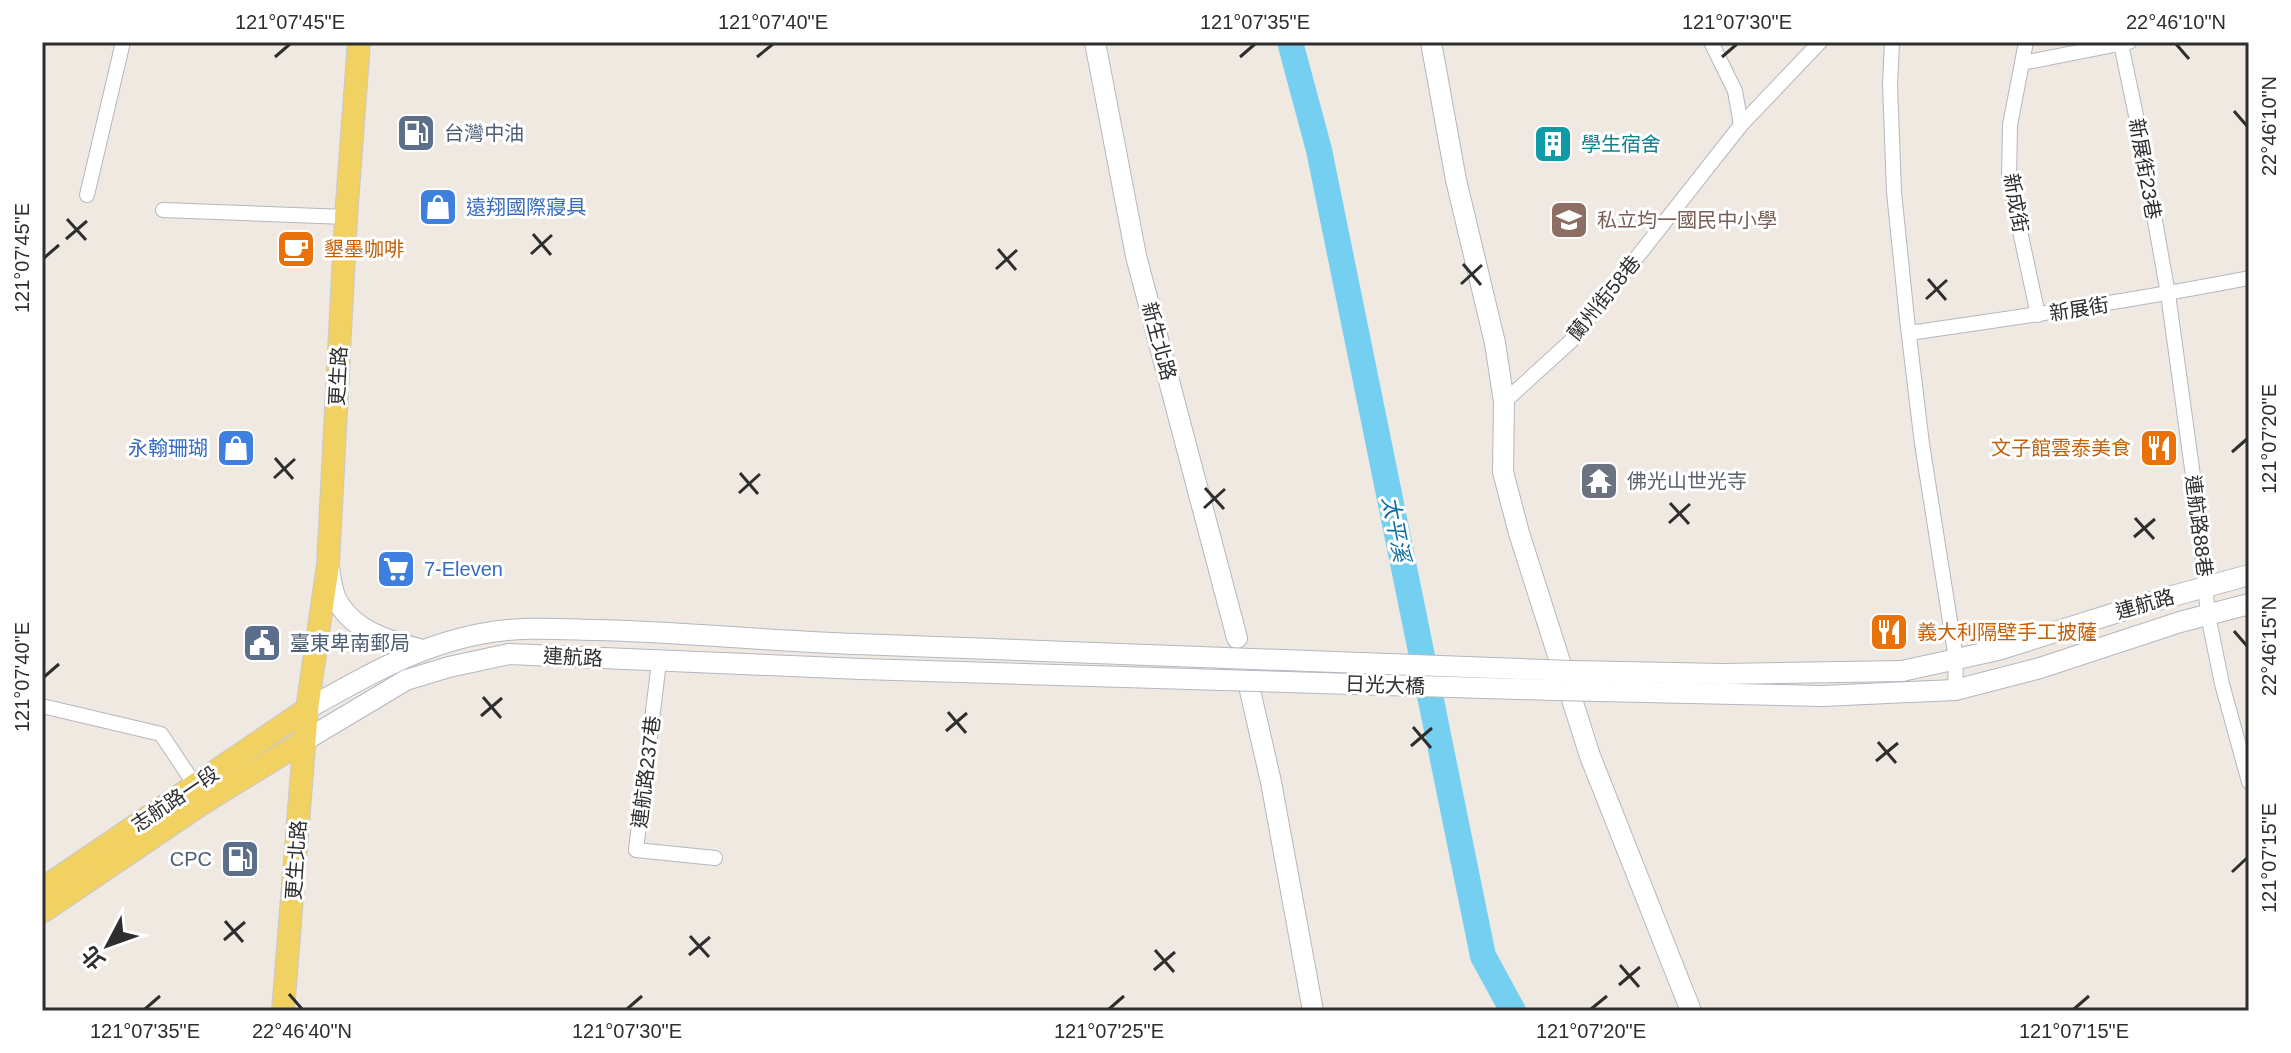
<svg xmlns="http://www.w3.org/2000/svg" width="2291" height="1053" font-family="Arial,'Noto Sans TC',sans-serif">
	<style>
		.lines { fill: none; stroke-linecap: round; stroke-linejoin: round }
		.river { stroke: #75cff0; stroke-width: 26 }
		.street-casing { stroke: #b4b7c1; stroke-width: 16 }
		.secondary-casing { stroke: #b4b7c1; stroke-width: 22 }
		.primary-casing { stroke: #c9c9c9; stroke-width: 24 }
		.street { stroke: #fff; stroke-width: 14 }
		.secondary { stroke: #fff; stroke-width: 20 }
		.primary { stroke: #f2d163; stroke-width: 22 }
		.secondary-bridge-casing { stroke: #b4b7c1; stroke-width: 22; stroke-linecap: butt }
		.secondary-bridge { stroke: #fff; stroke-width: 20 }
		.ticks { fill: none; stroke: #2e2e2e; stroke-width: 3 }
		.labels { text-anchor: middle; dominant-baseline: central; stroke-width: 6; stroke-linejoin: round; paint-order: stroke }
		.service-label { font-size: 20px; fill: #4e5e75; stroke: #fff; text-anchor: start }
		.culture-label { font-size: 20px; fill: #0d838f; stroke: #fff; text-anchor: start }
		.street-label { font-size: 20px; fill: #2e2e2e; stroke: #fff }
		.shop-label { font-size: 20px; fill: #366cbe; stroke: #fff; text-anchor: start }
		.education-label { font-size: 20px; fill: #785e54; stroke: #fff; text-anchor: start }
		.food-label { font-size: 20px; fill: #c56008; stroke: #fff; text-anchor: start }
		.worship-label { font-size: 20px; fill: #5b616d; stroke: #fff; text-anchor: start }
		.water-label { font-size: 22px; font-style: italic; fill: #0d6fa3; stroke: #fff }
		.neatline { fill: none; stroke: #2e2e2e; stroke-width: 3 }
		.ticks-label { font-size: 20px; text-anchor: middle; fill: #2e2e2e }
	</style>
	<rect width="100%" height="100%" fill="#efe9e1"/>
	<g class="lines">
		<!-- river -->
		<polyline class="river" points="1290,42 1319,150 1483,956 1513,1011"/>
		<!-- street casing -->
		<g class="street-casing">
			<g id="street">
				<polyline points="1711,42 1735,91 1741,125"/>
				<polyline points="1892,42 1890,84 1894,192 1907,319 1922,444 1956,659 1955,690"/>
				<polyline points="2026,42 2010,125 2009,180 2038,315"/>
				<polyline points="2121,44 2138,125 2168,294 2197,505 2208,615 2222,684 2249,782"/>
				<polyline points="2022,63 2129,42"/>
				<polyline points="87,195 123,42"/>
				<polyline points="163,210 346,217"/>
				<path d="M1909,333C2023,317 2136,300 2249,278"/>
				<polyline points="1504,402 1571,341 1741,125 1820,42"/>
				<polyline points="659,662 636,850 715,858"/>
				<polyline points="42,706 161,734 195,785"/>
			</g>
		</g>
		<!-- secondary casing -->
		<g class="secondary-casing">
			<g id="secondary">
				<polyline points="1095,42 1136,256 1237,638"/>
				<polyline points="1431,42 1456,180 1495,343 1504,402 1503,472 1519,533 1590,756 1691,1011"/>
				<path d="M329,567C331,579 332,595 339,604C357,633 391,641 422,650"/>
				<polyline points="1902,671 1998,650 2147,603 2249,575"/>
				<polyline points="1249,686 1271,782 1313,1011"/>
				<polyline points="1909,692 1955,690 2040,668 2180,622 2249,604"/>
				<path d="M307,709C362,678 417,646 480,634C518,626 556,629 595,630C682,632 769,641 856,644"/>
				<polyline points="304,741 406,680 449,667 509,654 861,669"/>
			</g>
		</g>
		<!-- primary casing -->
		<g class="primary-casing">
			<g id="primary">
				<polyline points="42,889 307,709"/>
				<polyline points="42,912 203,803 304,741"/>
				<polyline points="283,1011 307,709 328,565 346,217 359,42"/>
			</g>
		</g>
		<!-- street -->
		<use href="#street" class="street"/>
		<!-- secondary -->
		<use href="#secondary" class="secondary"/>
		<!-- primary -->
		<use href="#primary" class="primary"/>
		<!-- secondary-bridge casing -->
		<g class="secondary-bridge-casing">
			<g id="secondary-bridge">
				<polyline points="856,644 1572,671 1723,674 1902,671"/>
				<polyline points="861,669 1554,690 1822,696 1909,692"/>
			</g>
		</g>
		<!-- secondary-bridge -->
		<use href="#secondary-bridge" class="secondary-bridge"/>
	</g>
	<!-- ticks -->
	<path class="ticks" d="M2176,44L2189,59M275,57L290,44M757,57L773,44M1240,57L1255,44M1722,57L1737,44M2234,111L2247,126M67,219L86,240M533,234L551,255M66,239L87,221M998,249L1016,270M531,254L552,235M44,258L59,245M1463,264L1481,285M996,269L1017,250M1928,279L1946,300M1461,284L1482,265M1926,299L1947,280M2232,452L2247,439M275,458L293,479M740,473L758,494M274,478L295,459M1205,488L1224,509M739,493L760,474M1670,503L1689,524M1204,508L1225,489M2135,518L2154,539M1669,523L1690,504M2134,537L2155,519M2234,631L2247,646M44,677L59,664M483,697L501,718M948,712L966,733M481,716L502,698M1413,727L1431,748M946,731L967,713M1878,742L1896,763M1411,746L1432,728M1876,761L1898,743M2232,872L2247,858M225,921L243,942M690,936L709,957M224,940L245,922M1155,950L1174,972M689,955L710,937M1620,965L1639,987M1154,970L1175,952M1619,985L1640,967M289,994L302,1009M145,1009L160,996M627,1009L642,996M1109,1009L1124,996M1591,1009L1607,996M2074,1009L2089,996"/>
	<!-- icons -->
	<defs>
		<g id="fuel-square" transform="scale(2)"><rect x="-9" y="-9" width="18" height="18" rx="4" fill="#5c6f8a" stroke="#fff"/><path d="M-5.5-6h7V0h2V4h1.3V-2.5L3-4.5l.8-.8L6-3V5H2.5V1h-1V6h-7ZM-4.2-4.7v3.2H.2V-4.7Z" fill="#fff"/></g>
		<g id="building-square" transform="scale(2)"><rect x="-9" y="-9" width="18" height="18" rx="4" fill="#0f9aa8" stroke="#fff"/><path d="M-4-6H4V6H1V3H-1V6H-4ZM-2.5-4.3h1.7v1.8h-1.7ZM.8-4.3h1.7v1.8H.8ZM-2.5-1h1.7V.8h-1.7ZM.8-1h1.7V.8H.8Z" fill="#fff"/></g>
		<g id="shop-square" transform="scale(2)"><rect x="-9" y="-9" width="18" height="18" rx="4" fill="#3f7fe0" stroke="#fff"/><path d="M-5-2.5h2.3a2.7 3.5 0 0 1 5.4 0H5L5.5 6h-11ZM-1.5-2.5h3a1.5 2.3 0 0 0-3 0Z" fill="#fff"/></g>
		<g id="school-square" transform="scale(2)"><rect x="-9" y="-9" width="18" height="18" rx="4" fill="#8d6e63" stroke="#fff"/><path d="M0-5L7-2L0 1L-7-2ZM-4 1L0 2.5L4 1V4Q0 6-4 4Z" fill="#fff"/></g>
		<g id="cafe-square" transform="scale(2)"><rect x="-9" y="-9" width="18" height="18" rx="4" fill="#e8710a" stroke="#fff"/><path d="M-5.5-4.5H6V0H3Q3 3.5 0 3.5H-2.5Q-5.5 3.5-5.5 0ZM3-3.2v2h1.7v-2ZM-6 4.5H4V6H-6Z" fill="#fff"/></g>
		<g id="restaurant-square" transform="scale(2)"><rect x="-9" y="-9" width="18" height="18" rx="4" fill="#e8710a" stroke="#fff"/><path d="M-5-6h1v4h1v-4h1v4h1v-4h1v5L-1.5 .5V6h-2V.5L-5-1ZM5-6V6H3V1.5H1.5Q1.5-4 5-6Z" fill="#fff"/></g>
		<g id="temple-square" transform="scale(2)"><rect x="-9" y="-9" width="18" height="18" rx="4" fill="#6b7280" stroke="#fff"/><path d="M0-6L5-2H3V0L6.5 2.5H4V6H1.5V3h-3V6H-4V2.5H-6.5L-3 0V-2H-5Z" fill="#fff"/></g>
		<g id="supermarket-square" transform="scale(2)"><rect x="-9" y="-9" width="18" height="18" rx="4" fill="#3f7fe0" stroke="#fff"/><path d="M-6-5.5h2.5l.6 2H6L4.5 2H-2.5L-4.4-4H-6ZM-1.5 3.2a1.3 1.3 0 1 0 .1 0ZM3 3.2a1.3 1.3 0 1 0 .1 0Z" fill="#fff"/></g>
		<g id="civic-square" transform="scale(2)"><rect x="-9" y="-9" width="18" height="18" rx="4" fill="#5c6f8a" stroke="#fff"/><path d="M-.6-6.5H3V-4.5H.6V-3L4-1V1h2V6H-6V1h2V-1L-.6-3ZM-1.2 2.5V6h2.4V2.5Z" fill="#fff"/></g>
	</defs>
	<g fill-rule="evenodd">
		<use href="#fuel-square" x="416" y="133"/>
		<use href="#building-square" x="1553" y="144"/>
		<use href="#shop-square" x="438" y="207"/>
		<use href="#school-square" x="1569" y="220"/>
		<use href="#cafe-square" x="296" y="249"/>
		<use href="#shop-square" x="236" y="448"/>
		<use href="#restaurant-square" x="2159" y="448"/>
		<use href="#temple-square" x="1599" y="481"/>
		<use href="#supermarket-square" x="396" y="569"/>
		<use href="#restaurant-square" x="1889" y="632"/>
		<use href="#civic-square" x="262" y="643"/>
		<use href="#fuel-square" x="240" y="859"/>
	</g>
	<g class="labels">
		<!-- service labels -->
		<g class="service-label">
			<text x="444" y="133">台灣中油</text>
			<text x="290" y="643">臺東卑南郵局</text>
			<text x="212" y="859" text-anchor="end">CPC</text>
		</g>
		<!-- culture labels -->
		<g class="culture-label">
			<text x="1581" y="144">學生宿舍</text>
		</g>
		<!-- street labels -->
		<g class="street-label">
			<text transform="translate(2145 169) rotate(80)">新展街23巷</text>
			<text transform="translate(2016 203) rotate(80)">新成街</text>
			<text transform="translate(1604 298) rotate(-51)">蘭州街58巷</text>
			<text transform="translate(2079 309) rotate(-9)">新展街</text>
			<text transform="translate(1159 341) rotate(75)">新生北路</text>
			<text transform="translate(338 376) rotate(-87)">更生路</text>
			<text transform="translate(2199 526) rotate(83)">連航路88巷</text>
			<text transform="translate(2145 604) rotate(-16)">連航路</text>
			<text transform="translate(573 657) rotate(3)">連航路</text>
			<text transform="translate(1385 685) rotate(2)">日光大橋</text>
			<text transform="translate(646 772) rotate(-83)">連航路237巷</text>
			<text transform="translate(175 799) rotate(-34)">志航路一段</text>
			<text transform="translate(296 860) rotate(-86)">更生北路</text>
		</g>
		<!-- shop labels -->
		<g class="shop-label">
			<text x="466" y="207">遠翔國際寢具</text>
			<text x="208" y="448" text-anchor="end">永翰珊瑚</text>
			<text x="424" y="569">7-Eleven</text>
		</g>
		<!-- education labels -->
		<g class="education-label">
			<text x="1597" y="220">私立均一國民中小學</text>
		</g>
		<!-- food labels -->
		<g class="food-label">
			<text x="324" y="249">墾墨咖啡</text>
			<text x="2131" y="448" text-anchor="end">文子館雲泰美食</text>
			<text x="1917" y="632">義大利隔壁手工披薩</text>
		</g>
		<!-- worship labels -->
		<g class="worship-label">
			<text x="1627" y="481">佛光山世光寺</text>
		</g>
		<!-- water labels -->
		<g class="water-label">
			<text transform="translate(1396 529) rotate(79)">太平溪</text>
		</g>
	</g>
	<!-- border -->
	<rect width="2291" height="1053" fill="none" stroke="#ffffff" stroke-width="88"/>
	<!-- north arrow -->
	<g transform="translate(108 945) rotate(229)" stroke="#ffffff" stroke-width="6" paint-order="stroke">
	<path d="M0-6L14 30L0 20L-14 30Z" fill="#2e2e2e"/>
	<text y="-12" font-size="22" font-weight="bold" text-anchor="middle" fill="#2e2e2e">北</text>
	</g>
	<rect x="44" y="44" width="2203" height="965" class="neatline"/>
	<g class="ticks-label">
		<text x="290" y="29">121°07'45"E</text>
		<text x="773" y="29">121°07'40"E</text>
		<text x="1255" y="29">121°07'35"E</text>
		<text x="1737" y="29">121°07'30"E</text>
		<text x="2176" y="29">22°46'10"N</text>
		<text transform="translate(2269 126) rotate(-90)" y="7">22°46'10"N</text>
		<text transform="translate(22 258) rotate(-90)" y="7">121°07'45"E</text>
		<text transform="translate(2269 439) rotate(-90)" y="7">121°07'20"E</text>
		<text transform="translate(2269 646) rotate(-90)" y="7">22°46'15"N</text>
		<text transform="translate(22 677) rotate(-90)" y="7">121°07'40"E</text>
		<text transform="translate(2269 858) rotate(-90)" y="7">121°07'15"E</text>
		<text x="145" y="1038">121°07'35"E</text>
		<text x="302" y="1038">22°46'40"N</text>
		<text x="627" y="1038">121°07'30"E</text>
		<text x="1109" y="1038">121°07'25"E</text>
		<text x="1591" y="1038">121°07'20"E</text>
		<text x="2074" y="1038">121°07'15"E</text>
	</g>
</svg>
